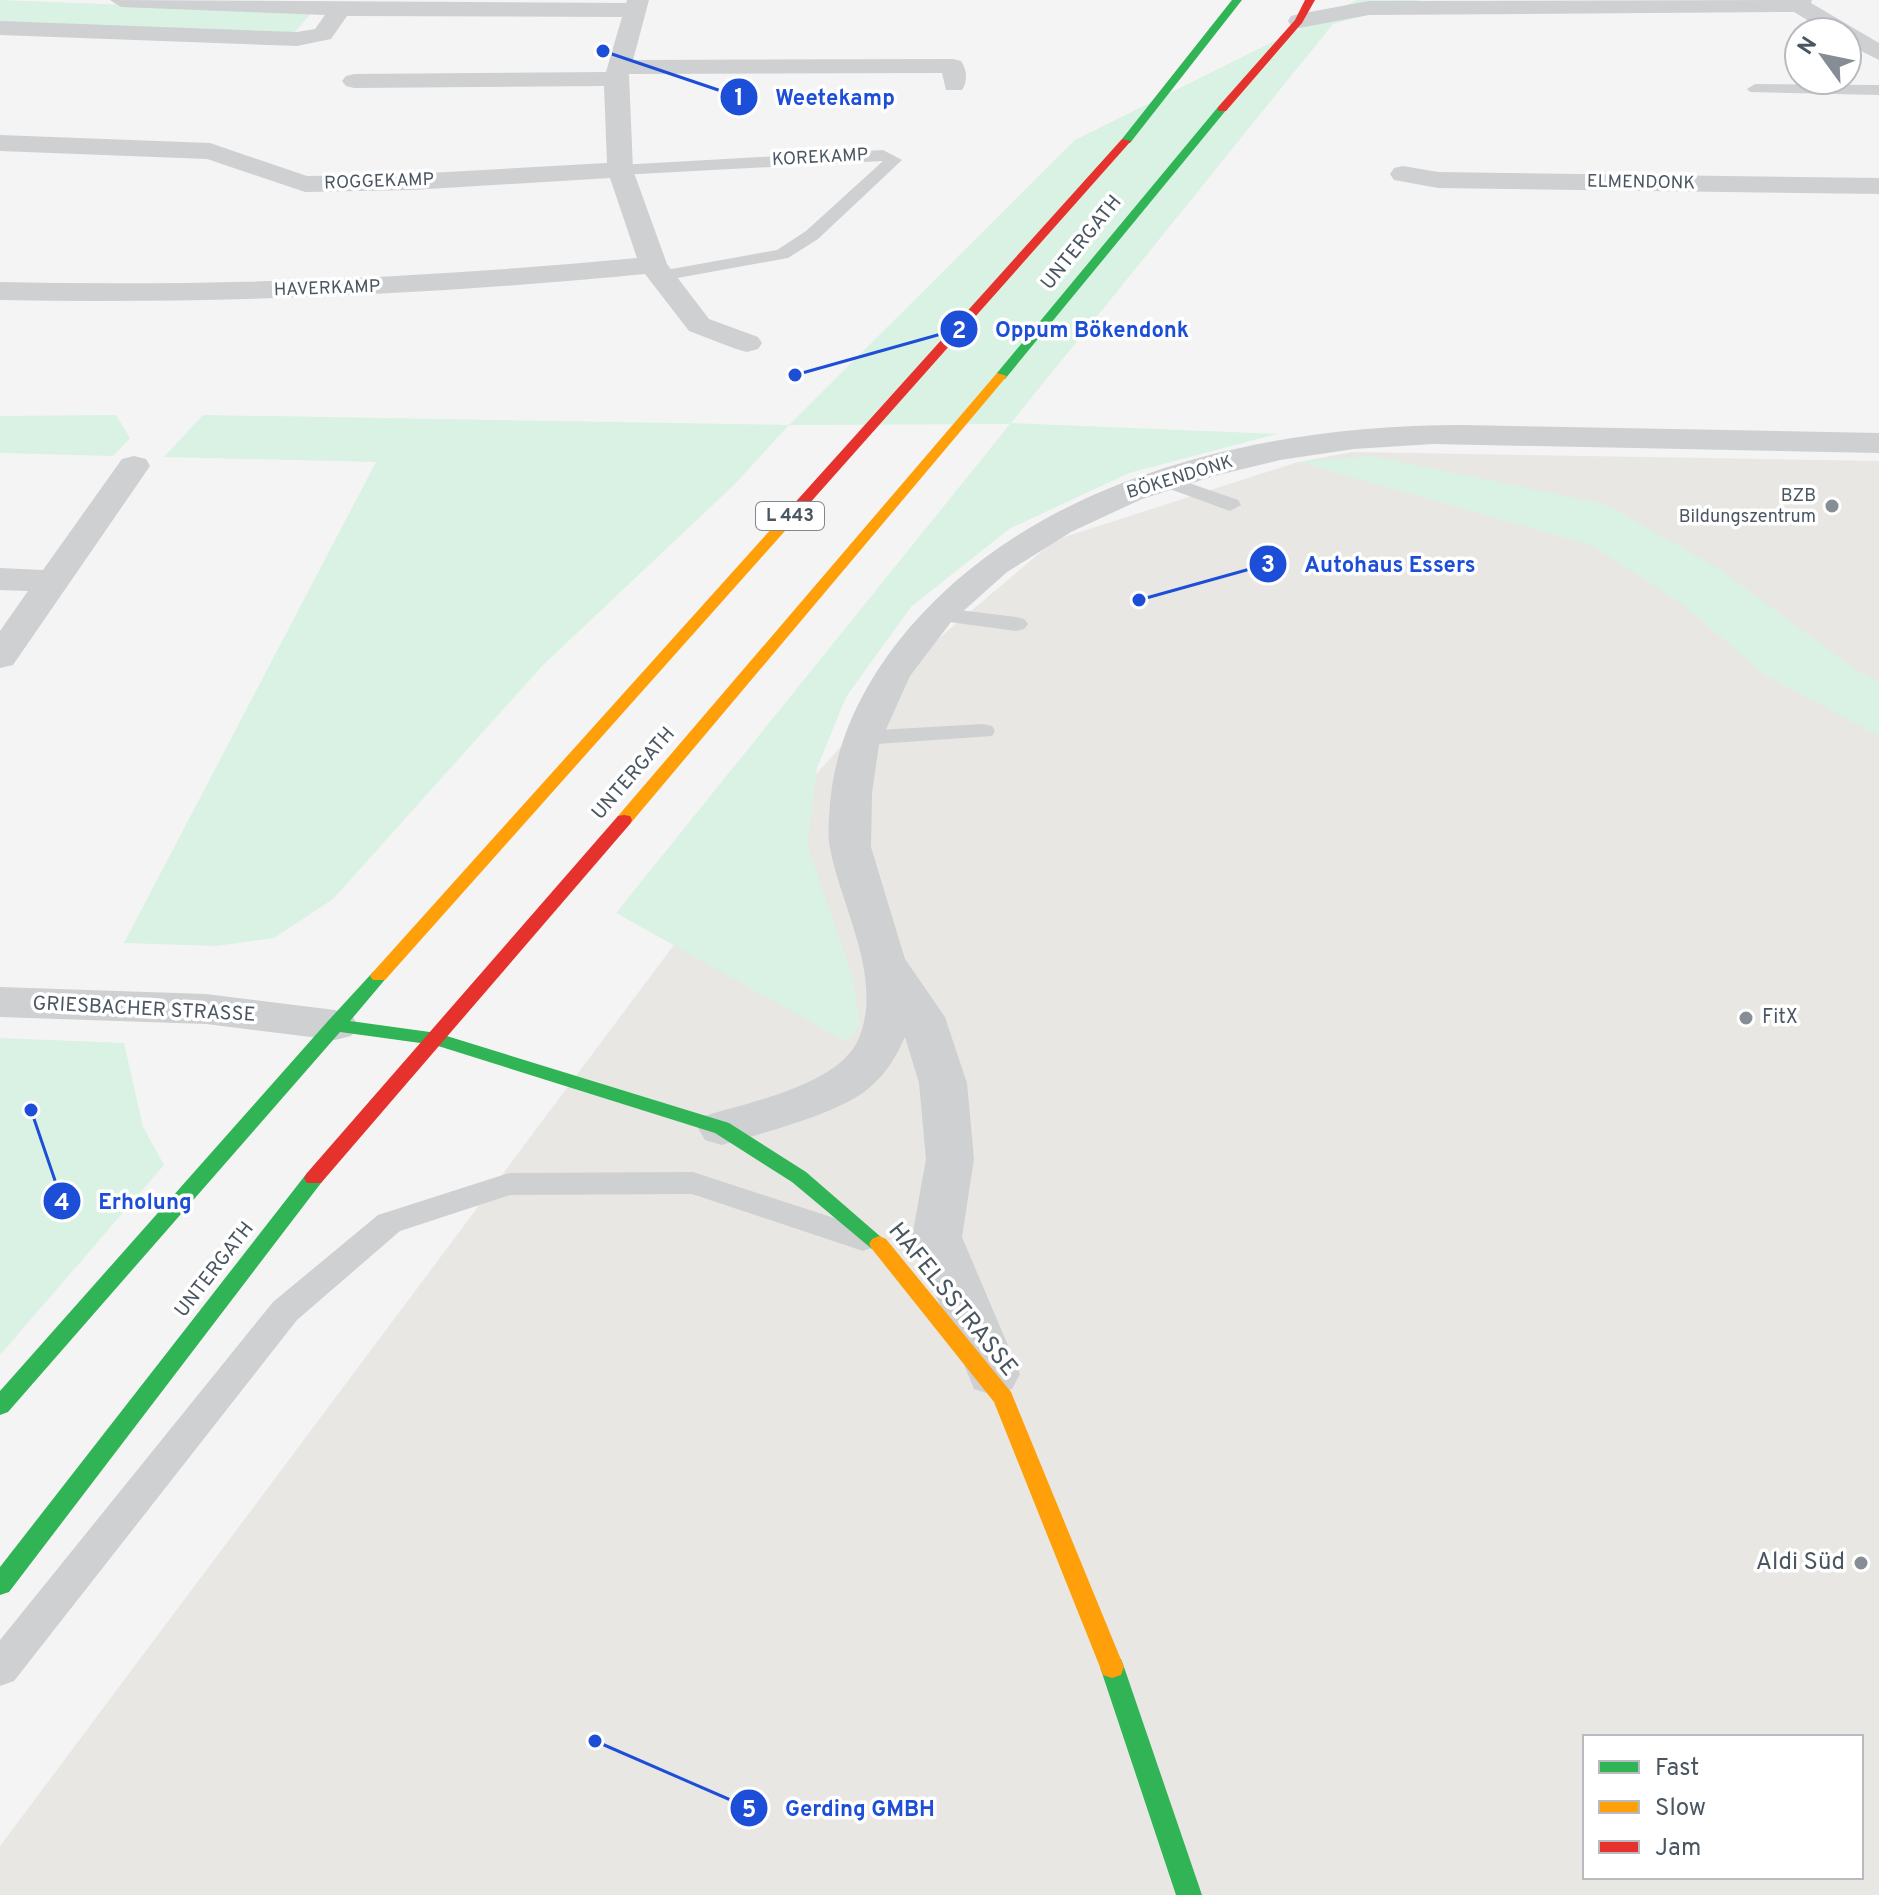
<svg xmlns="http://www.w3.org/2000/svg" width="1879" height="1895" font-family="Overpass,sans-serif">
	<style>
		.commercial { fill: #e8e7e3; fill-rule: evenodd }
		.green { fill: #d9f2e3 }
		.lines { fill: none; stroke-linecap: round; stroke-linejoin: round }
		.lane { fill: #ced0d2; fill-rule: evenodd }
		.street { fill: #ced0d2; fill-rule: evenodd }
		.fast { fill: #30b455; fill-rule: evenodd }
		.slow { fill: #ff9f0a; fill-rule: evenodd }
		.jam { fill: #e5322d; fill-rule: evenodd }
		.poi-dot { fill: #868d94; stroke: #fff; stroke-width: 3 }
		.labels { text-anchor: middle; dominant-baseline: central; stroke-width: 7; stroke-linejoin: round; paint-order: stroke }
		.far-street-label { font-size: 18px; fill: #4a5661; stroke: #fff }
		.far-poi-label { font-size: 18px; fill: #4a5661; stroke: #fff; text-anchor: end }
		.shield { fill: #fff; stroke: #808990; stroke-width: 2 }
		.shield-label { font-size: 18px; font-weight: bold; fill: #4a5661 }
		.street-label { font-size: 20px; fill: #4a5661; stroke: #fff }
		.poi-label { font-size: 20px; fill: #4a5661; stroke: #fff; text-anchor: start }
		.near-street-label { font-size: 24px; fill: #4a5661; stroke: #fff }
		.near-poi-label { font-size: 24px; fill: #4a5661; stroke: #fff; text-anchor: end }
		.leader { fill: none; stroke: #1d4ed8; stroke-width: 3 }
		.callout-dot { fill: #1d4ed8; stroke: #fff; stroke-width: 3 }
		.mark-label { font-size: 24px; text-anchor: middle; font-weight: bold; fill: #fff }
		.callout-label { font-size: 22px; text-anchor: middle; font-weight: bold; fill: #1d4ed8; stroke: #fff; stroke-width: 7; stroke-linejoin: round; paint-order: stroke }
	</style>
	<rect width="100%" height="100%" fill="#f4f4f4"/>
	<!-- commercial -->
	<path class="commercial" d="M1353,452L1879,461V1895H0V1846L724,878L931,645L1055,540L1298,462ZM1585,1737H1861V1877H1585Z"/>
	<!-- green -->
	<g class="green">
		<polygon points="0,0 312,12 294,33 0,23"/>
		<polygon points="1357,0 1420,0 1333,24 1011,423 1277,434 1129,473 1009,529 911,607 846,697 817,768 807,845 853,978 860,1025 847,1042 616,913 1010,424 789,425 734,485 543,665 333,899 274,938 216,946 124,943 376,462 164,457 203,415 789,425 1075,140"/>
		<polygon points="116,415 130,438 113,456 0,453 0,416"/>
		<polygon points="1371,456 1605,504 1719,569 1855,669 1879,682 1879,736 1763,674 1685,606 1591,545 1298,462"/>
		<polygon points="0,1038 124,1043 143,1127 164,1165 0,1355"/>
	</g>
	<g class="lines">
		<!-- lane -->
		<g class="lane">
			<polygon points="1755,84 1879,85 1879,95 1750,92 1747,89"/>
			<polygon points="883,150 902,160 818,239 788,258 661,281 652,276 655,272 777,250 806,231 883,161 620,175 612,170 620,165"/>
			<polygon points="1166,475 1238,500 1241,505 1230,511 1159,485 1155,481"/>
			<polygon points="935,607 1016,617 1024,619 1028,624 1024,629 1016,631 927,619 923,614 927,609"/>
			<polygon points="983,724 992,726 995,731 992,736 862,745 853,743 850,738 853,733 862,731"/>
			<polygon points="693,1172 874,1231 879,1239 874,1247 863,1251 692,1194 510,1195 400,1231 297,1320 14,1681 0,1686 0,1640 273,1302 378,1215 509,1173"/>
		</g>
		<!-- street -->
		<g class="street">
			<path d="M110,0L626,3L627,0H649L633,60L953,59L961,61C967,69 968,82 962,90H946L942,73L629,74L633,170L667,264L709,319L758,337L762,343L758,349L747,352L736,349L689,331L645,274C430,295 216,304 0,300V282C213,287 425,278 637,258L610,178L412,190L305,192L207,159L0,151V135L210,143L307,176L412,174L607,163L604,86L354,88L346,86L342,81L346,76L354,74L606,72L622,17L347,16L331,39L297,46L0,35V21L297,32L315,29L325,15L121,7Z"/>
			<polygon points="1812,0 1811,3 1879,43 1879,60 1847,44 1847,32 1827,32 1794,12 1369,15 1299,28 1291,26 1288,21 1291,16 1299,14 1369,1"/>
			<polygon points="1403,166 1438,172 1879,178 1879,194 1438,188 1394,180 1390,174 1394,168"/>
			<path d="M1461,425L1879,433V453L1433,444L1354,449L1280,460L1214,476L1142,499L1071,532L1007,572L951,622L910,676L879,745L872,793L871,847L905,959L945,1017L967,1083L974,1159L962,1237L1020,1374L1012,1389L993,1395L974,1389L912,1237L926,1159L919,1083L905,1037C896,1057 886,1074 869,1088C839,1114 762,1133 722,1145L705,1140L698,1128L705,1116C749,1102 840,1085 859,1038C883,979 843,910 831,853C827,837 829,820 830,804C835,744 860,691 897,643C1026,478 1260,425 1461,425Z"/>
			<polygon points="134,456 146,459 150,466 13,665 0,668 0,631 28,591 0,590 0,568 43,570 122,459"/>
			<polygon points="0,987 206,994 335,1010 351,1014 358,1025 351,1036 335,1040 206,1024 0,1017"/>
		</g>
		<!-- fast -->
		<g class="fast">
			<polygon points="1232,0 1242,0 1130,143 1122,143 1122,139"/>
			<polygon points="1218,107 1227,109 1005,379 997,379 997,373"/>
			<polygon points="379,970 388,976 350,1021 437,1033 729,1123 806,1172 889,1244 886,1249 872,1249 792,1182 715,1133 435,1045 340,1032 8,1412 0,1415 0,1391 328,1021 373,972"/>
			<polygon points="314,1171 321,1173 324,1178 321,1183 9,1592 0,1595 0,1567 307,1173"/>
			<polygon points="1112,1656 1121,1659 1124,1667 1202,1895 1176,1895 1100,1667 1103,1659"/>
		</g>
		<!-- slow -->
		<g class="slow">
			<polygon points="997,373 1007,376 630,824 618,824 616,820 618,816"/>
			<polygon points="796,506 801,507 801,513 385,980 373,980 370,976 373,972 791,507"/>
			<polygon points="879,1236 886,1239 1011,1392 1124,1667 1121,1675 1112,1678 1103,1675 1100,1667 994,1402 872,1249 869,1244 872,1239"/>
		</g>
		<!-- jam -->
		<g class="jam">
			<polygon points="1305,0 1315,0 1302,23 1226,111 1218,111 1218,107 1295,20"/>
			<polygon points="1122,139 1131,141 801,513 791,513 791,507"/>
			<polygon points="624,815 630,816 632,820 630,824 321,1183 307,1183 304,1178 307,1173 618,816"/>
		</g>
	</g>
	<!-- markers -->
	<g class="poi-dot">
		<circle cx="1832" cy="506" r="8"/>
		<circle cx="1746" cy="1018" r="8"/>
		<circle cx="1861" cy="1563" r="8"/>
	</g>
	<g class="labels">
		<!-- far-street labels -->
		<g class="far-street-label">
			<text transform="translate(820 158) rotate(-3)">KOREKAMP</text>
			<text transform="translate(379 182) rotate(-2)">ROGGEKAMP</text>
			<text transform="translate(1641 183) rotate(1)">ELMENDONK</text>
			<text transform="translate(327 289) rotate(-2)">HAVERKAMP</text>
			<text transform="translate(1180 478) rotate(-17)">BÖKENDONK</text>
		</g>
		<!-- far-poi labels -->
		<g class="far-poi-label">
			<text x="1816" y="496">BZB<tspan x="1816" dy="21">Bildungszentrum</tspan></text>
		</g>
		<!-- shield labels -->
		<rect class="shield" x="756" y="502" width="68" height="28" rx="6"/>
		<g class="shield-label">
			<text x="790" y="516">L 443</text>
		</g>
		<!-- street labels -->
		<g class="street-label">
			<text transform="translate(1082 243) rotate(-51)">UNTERGATH</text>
			<text transform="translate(634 774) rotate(-49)">UNTERGATH</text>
			<text transform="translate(144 1010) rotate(3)">GRIESBACHER STRASSE</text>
			<text transform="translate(215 1270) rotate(-52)">UNTERGATH</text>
		</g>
		<!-- poi labels -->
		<g class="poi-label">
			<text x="1762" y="1018">FitX</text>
		</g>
		<!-- near-street labels -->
		<g class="near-street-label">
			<text transform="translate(952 1300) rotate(51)">HAFELSSTRASSE</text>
		</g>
		<!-- near-poi labels -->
		<g class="near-poi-label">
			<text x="1845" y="1563">Aldi Süd</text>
		</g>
	</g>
	<!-- callouts -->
	<path class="leader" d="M603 51L739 97M795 375L959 329M1139 600L1268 564M31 1110L62 1201M595 1741L749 1808"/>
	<g class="callout-dot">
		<circle cx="603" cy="51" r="8"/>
		<circle cx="795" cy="375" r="8"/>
		<circle cx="1139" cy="600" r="8"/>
		<circle cx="31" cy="1110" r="8"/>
		<circle cx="595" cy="1741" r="8"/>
		<circle cx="739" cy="97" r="20"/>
		<circle cx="959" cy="329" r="20"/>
		<circle cx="1268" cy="564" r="20"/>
		<circle cx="62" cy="1201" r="20"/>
		<circle cx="749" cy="1808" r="20"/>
	</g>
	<g class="mark-label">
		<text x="739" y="105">1</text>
		<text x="959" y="338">2</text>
		<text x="1268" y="572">3</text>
		<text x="62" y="1210">4</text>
		<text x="749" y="1817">5</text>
	</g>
	<g class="callout-label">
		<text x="835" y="105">Weetekamp</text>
		<text x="1092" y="337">Oppum Bökendonk</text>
		<text x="1390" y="572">Autohaus Essers</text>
		<text x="145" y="1209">Erholung</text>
		<text x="860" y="1816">Gerding GMBH</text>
	</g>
	<!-- legend -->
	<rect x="1583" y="1735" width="280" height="144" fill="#ffffff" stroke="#b7bbc0" stroke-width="2"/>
	<rect x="1599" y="1761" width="40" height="12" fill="#30b455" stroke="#b7bbc0" stroke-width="2"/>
	<text x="1655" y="1775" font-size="24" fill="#4a5661">Fast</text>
	<rect x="1599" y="1801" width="40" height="12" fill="#ff9f0a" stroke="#b7bbc0" stroke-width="2"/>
	<text x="1655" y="1815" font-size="24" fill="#4a5661">Slow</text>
	<rect x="1599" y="1841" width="40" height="12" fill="#e5322d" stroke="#b7bbc0" stroke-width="2"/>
	<text x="1655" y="1855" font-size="24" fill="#4a5661">Jam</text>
	<!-- north arrow -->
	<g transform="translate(1823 56) rotate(303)"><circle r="38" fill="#ffffff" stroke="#b7bbc0" stroke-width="2"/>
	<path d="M0-6L14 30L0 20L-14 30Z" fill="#868d94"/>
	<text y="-12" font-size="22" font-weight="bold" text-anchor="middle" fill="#4a5661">N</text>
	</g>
</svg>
